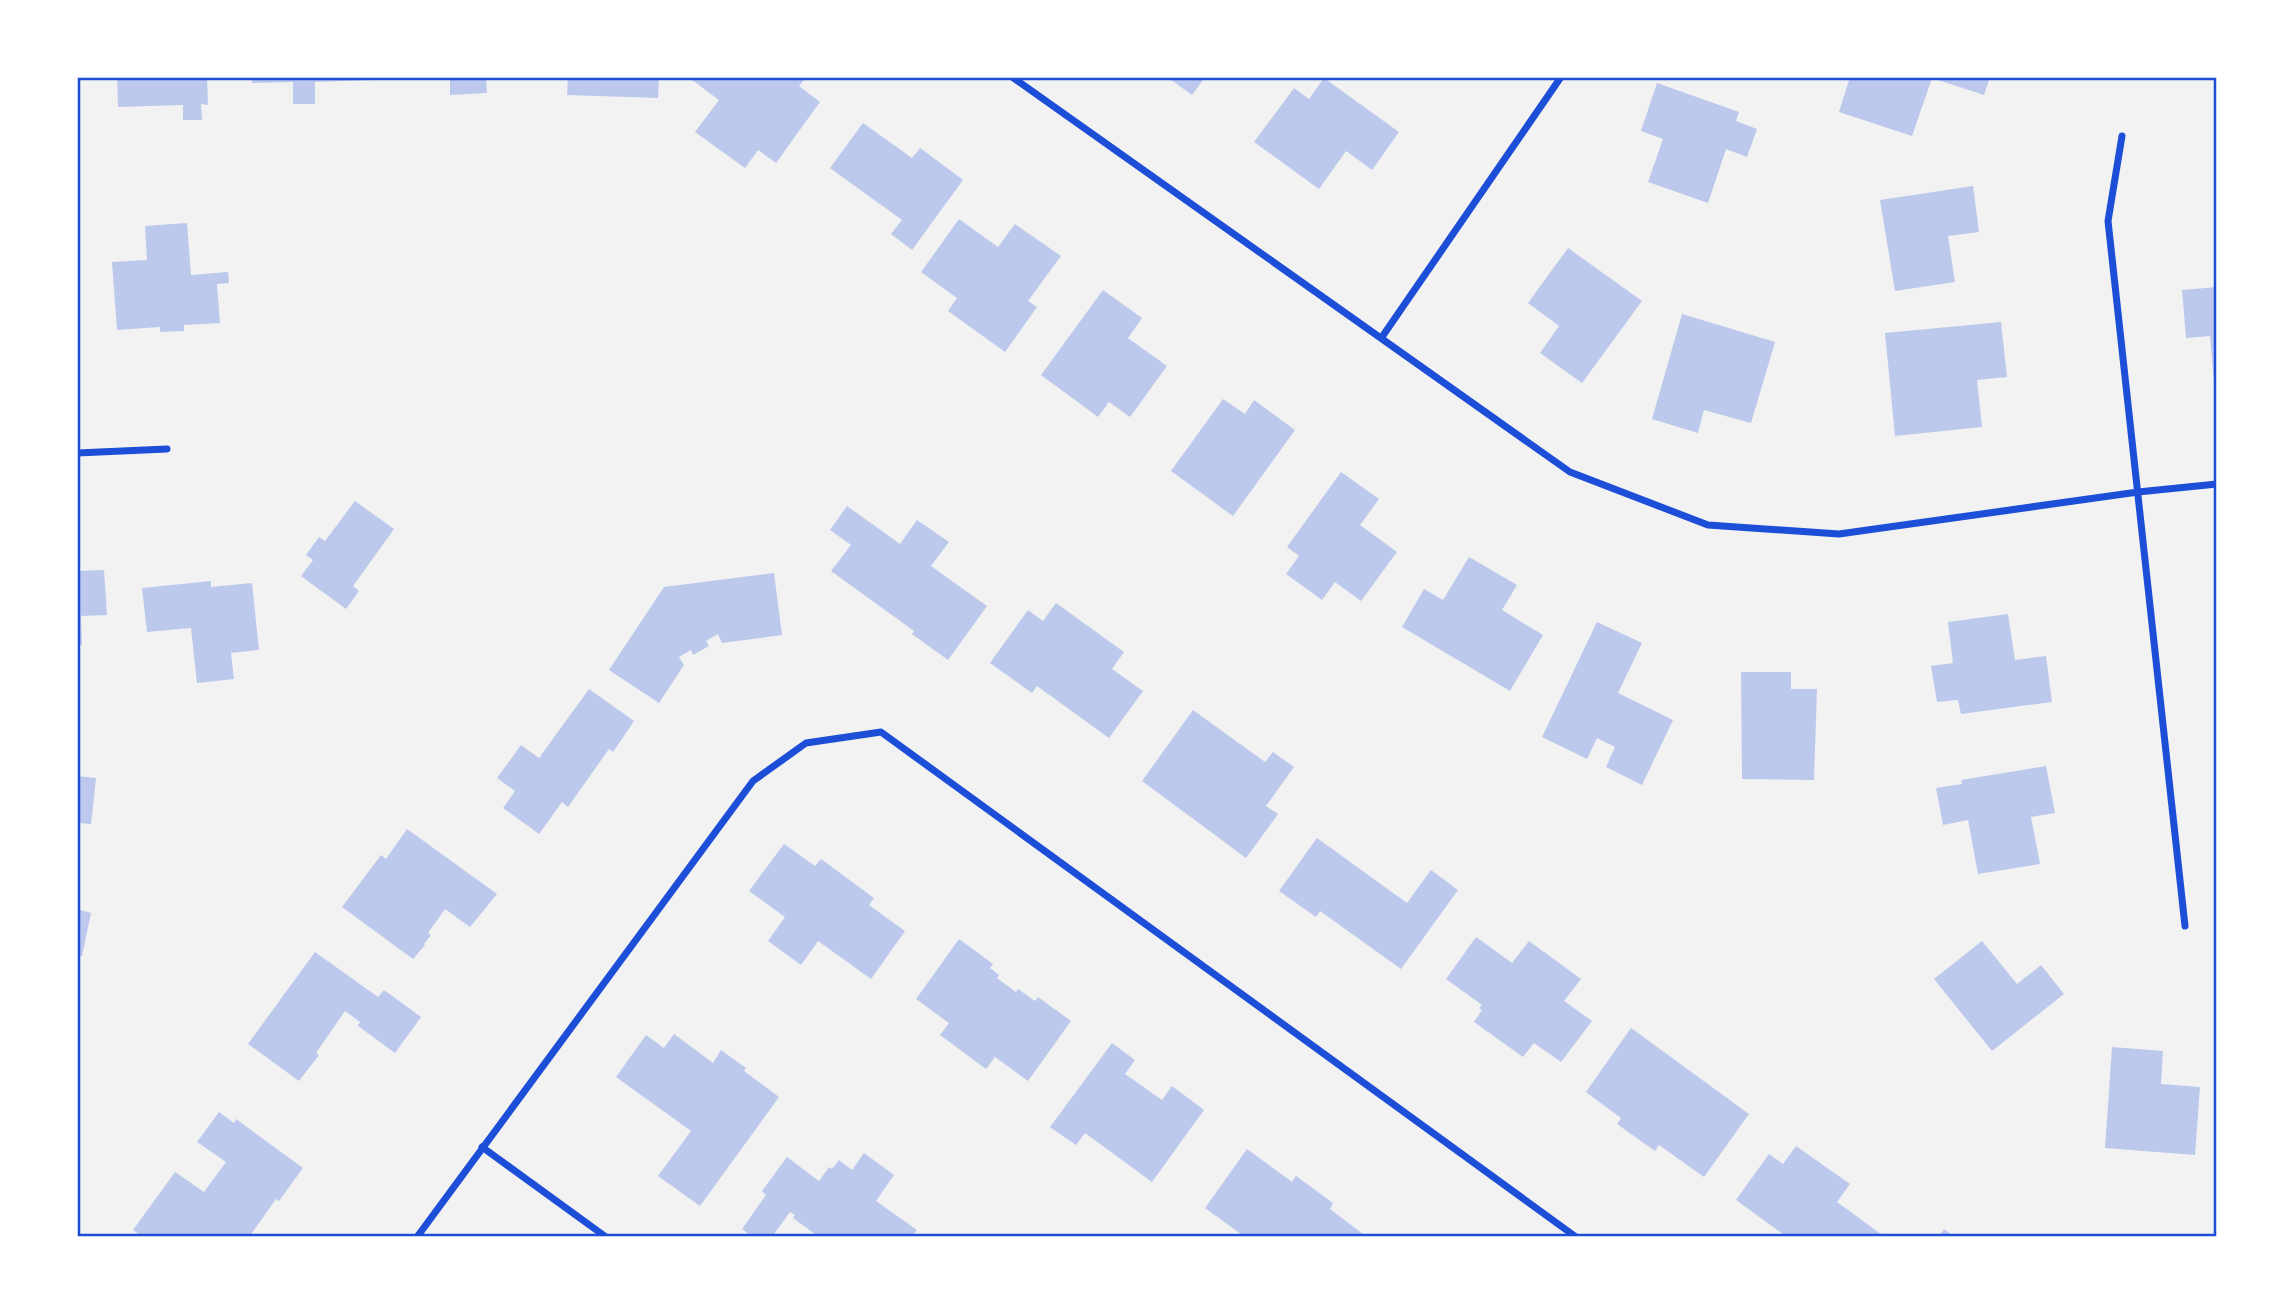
<svg xmlns="http://www.w3.org/2000/svg" width="2294" height="1314" font-family="Jost,sans-serif">
	<style>
		.building { fill: #bdc9ec }
		.lines { fill: none; stroke-linecap: round; stroke-linejoin: round }
		.minor { stroke: #1d4ed8; stroke-width: 7 }
		.neatline { fill: none; stroke: #1d4ed8; stroke-width: 2.5 }
	</style>
	<rect width="100%" height="100%" fill="#f2f2f2"/>
	<!-- building -->
	<g class="building">
		<polygon points="117,77 207,77 208,105 201,104 202,120 183,120 183,105 118,107"/>
		<polygon points="252,77 372,77 372,80 315,82 315,104 293,104 293,82 252,83"/>
		<polygon points="450,77 486,77 487,93 450,95"/>
		<polygon points="568,77 659,77 658,98 567,95"/>
		<polygon points="688,77 802,77 805,79 799,86 820,102 776,163 758,150 745,168 695,132 719,100"/>
		<polygon points="1167,77 1205,77 1192,95"/>
		<polygon points="1850,77 1990,77 1984,95 1932,78 1912,136 1839,112"/>
		<polygon points="1324,78 1399,132 1372,170 1346,151 1319,189 1254,142 1294,88 1309,99"/>
		<polygon points="1657,83 1739,112 1736,121 1757,129 1747,157 1726,149 1708,203 1648,182 1663,139 1641,131"/>
		<polygon points="863,123 912,158 920,148 963,180 912,250 891,234 902,220 830,168"/>
		<polygon points="1973,186 1979,232 1948,236 1955,282 1895,291 1880,200"/>
		<polygon points="959,219 998,247 1015,224 1061,256 1028,301 1037,307 1005,352 948,311 957,298 921,272"/>
		<polygon points="187,223 191,275 228,272 229,283 217,284 220,323 184,325 184,331 160,332 160,327 117,330 112,262 147,260 145,226"/>
		<polygon points="1568,248 1642,301 1582,383 1540,353 1559,326 1528,303"/>
		<polygon points="2217,287 2217,383 2214,383 2210,336 2186,338 2182,290"/>
		<polygon points="1103,290 1142,318 1128,338 1167,366 1130,417 1109,402 1098,417 1041,375"/>
		<polygon points="1682,314 1775,342 1751,423 1704,410 1698,433 1652,419"/>
		<polygon points="2001,322 2007,377 1977,380 1982,427 1895,436 1885,333"/>
		<polygon points="1223,399 1245,414 1254,400 1295,430 1233,516 1171,471"/>
		<polygon points="1341,472 1379,499 1360,525 1397,552 1361,601 1335,582 1322,600 1286,574 1299,556 1287,547"/>
		<polygon points="355,501 394,529 353,586 359,591 346,609 301,576 313,560 306,555 319,537 325,541"/>
		<polygon points="847,506 900,544 917,520 949,542 931,566 987,606 948,660 912,634 914,631 831,571 851,545 830,530"/>
		<polygon points="1469,557 1517,585 1502,610 1543,635 1510,691 1402,627 1424,589 1443,600"/>
		<polygon points="104,570 107,615 81,616 82,645 77,645 77,571"/>
		<polygon points="774,573 782,635 722,643 718,634 706,641 709,646 693,655 691,650 679,657 684,665 659,703 609,670 664,587"/>
		<polygon points="211,581 211,587 252,583 259,650 231,653 234,679 197,683 191,628 147,632 142,588"/>
		<polygon points="1056,603 1124,652 1112,669 1143,691 1109,738 1037,686 1032,693 990,663 1028,610 1043,621"/>
		<polygon points="2008,614 2015,660 2046,656 2052,702 1961,714 1958,700 1937,702 1931,666 1953,663 1948,622"/>
		<polygon points="1597,622 1642,643 1618,693 1673,720 1642,785 1606,767 1615,747 1597,738 1587,759 1542,737"/>
		<polygon points="1741,672 1791,672 1791,689 1817,689 1814,780 1742,779"/>
		<polygon points="589,689 634,721 613,752 609,749 568,807 562,802 539,834 503,808 515,791 497,778 521,745 539,758"/>
		<polygon points="1193,710 1265,762 1273,752 1294,767 1266,806 1278,814 1246,858 1142,781"/>
		<polygon points="2046,766 2055,813 2031,817 2040,864 1978,874 1968,820 1943,825 1936,788 1962,784 1961,780"/>
		<polygon points="77,776 96,778 91,824 77,823"/>
		<polygon points="407,829 497,894 470,927 445,909 428,933 431,935 424,944 425,945 413,959 342,907 381,855 386,859"/>
		<polygon points="1317,838 1407,903 1431,870 1458,890 1401,969 1320,911 1316,917 1279,891"/>
		<polygon points="784,844 815,866 821,859 874,898 869,905 905,931 871,979 818,941 801,965 768,941 785,917 749,891"/>
		<polygon points="77,909 91,913 82,956 77,955"/>
		<polygon points="1476,937 1512,963 1529,941 1581,979 1564,1001 1592,1021 1561,1062 1534,1043 1523,1057 1474,1022 1482,1010 1479,1008 1482,1005 1446,979"/>
		<polygon points="959,939 993,964 990,968 999,975 997,978 1016,992 1018,989 1035,1001 1038,997 1071,1021 1028,1081 995,1057 986,1069 940,1035 949,1023 916,999"/>
		<polygon points="1982,941 2017,984 2041,965 2064,994 1992,1051 1934,979"/>
		<polygon points="315,952 378,997 384,990 421,1017 395,1053 358,1026 360,1022 345,1011 316,1053 319,1055 299,1081 248,1044"/>
		<polygon points="1631,1028 1749,1114 1704,1177 1659,1145 1655,1151 1617,1124 1621,1118 1586,1092"/>
		<polygon points="674,1034 713,1063 721,1050 746,1068 744,1071 779,1097 700,1206 658,1176 691,1131 616,1077 646,1035 664,1048"/>
		<polygon points="1112,1043 1135,1060 1125,1074 1162,1100 1172,1086 1204,1110 1152,1182 1085,1133 1076,1145 1050,1127"/>
		<polygon points="2112,1047 2163,1051 2161,1084 2200,1087 2195,1155 2105,1148"/>
		<polygon points="219,1112 234,1123 236,1119 303,1168 279,1201 276,1199 249,1237 143,1237 133,1230 175,1172 204,1192 226,1162 197,1142"/>
		<polygon points="1796,1146 1850,1184 1837,1202 1885,1237 1787,1237 1736,1200 1769,1154 1783,1164"/>
		<polygon points="1247,1149 1292,1182 1296,1176 1333,1203 1330,1209 1367,1237 1245,1237 1205,1208"/>
		<polygon points="864,1153 894,1175 876,1201 917,1230 911,1237 819,1237 793,1218 795,1215 790,1212 772,1237 753,1237 742,1229 766,1195 762,1191 787,1157 819,1181 829,1167 832,1169 839,1160 852,1170"/>
		<polygon points="1944,1229 1955,1237 1939,1237"/>
	</g>
	<g class="lines">
		<!-- minor -->
		<g class="minor">
			<polyline points="1012,77 1570,472 1708,525 1839,534 2138,492 2217,484"/>
			<polyline points="2122,136 2108,221 2185,926"/>
			<polyline points="1382,337 1561,77"/>
			<polyline points="77,453 167,449"/>
			<polyline points="482,1147 606,1237"/>
			<polyline points="417,1237 753,781 806,743 881,732 1576,1237"/>
		</g>
	</g>
	<!-- border -->
	<rect width="2294" height="1314" fill="none" stroke="#ffffff" stroke-width="158"/>
	<rect x="79" y="79" width="2136" height="1156" class="neatline"/>
</svg>
